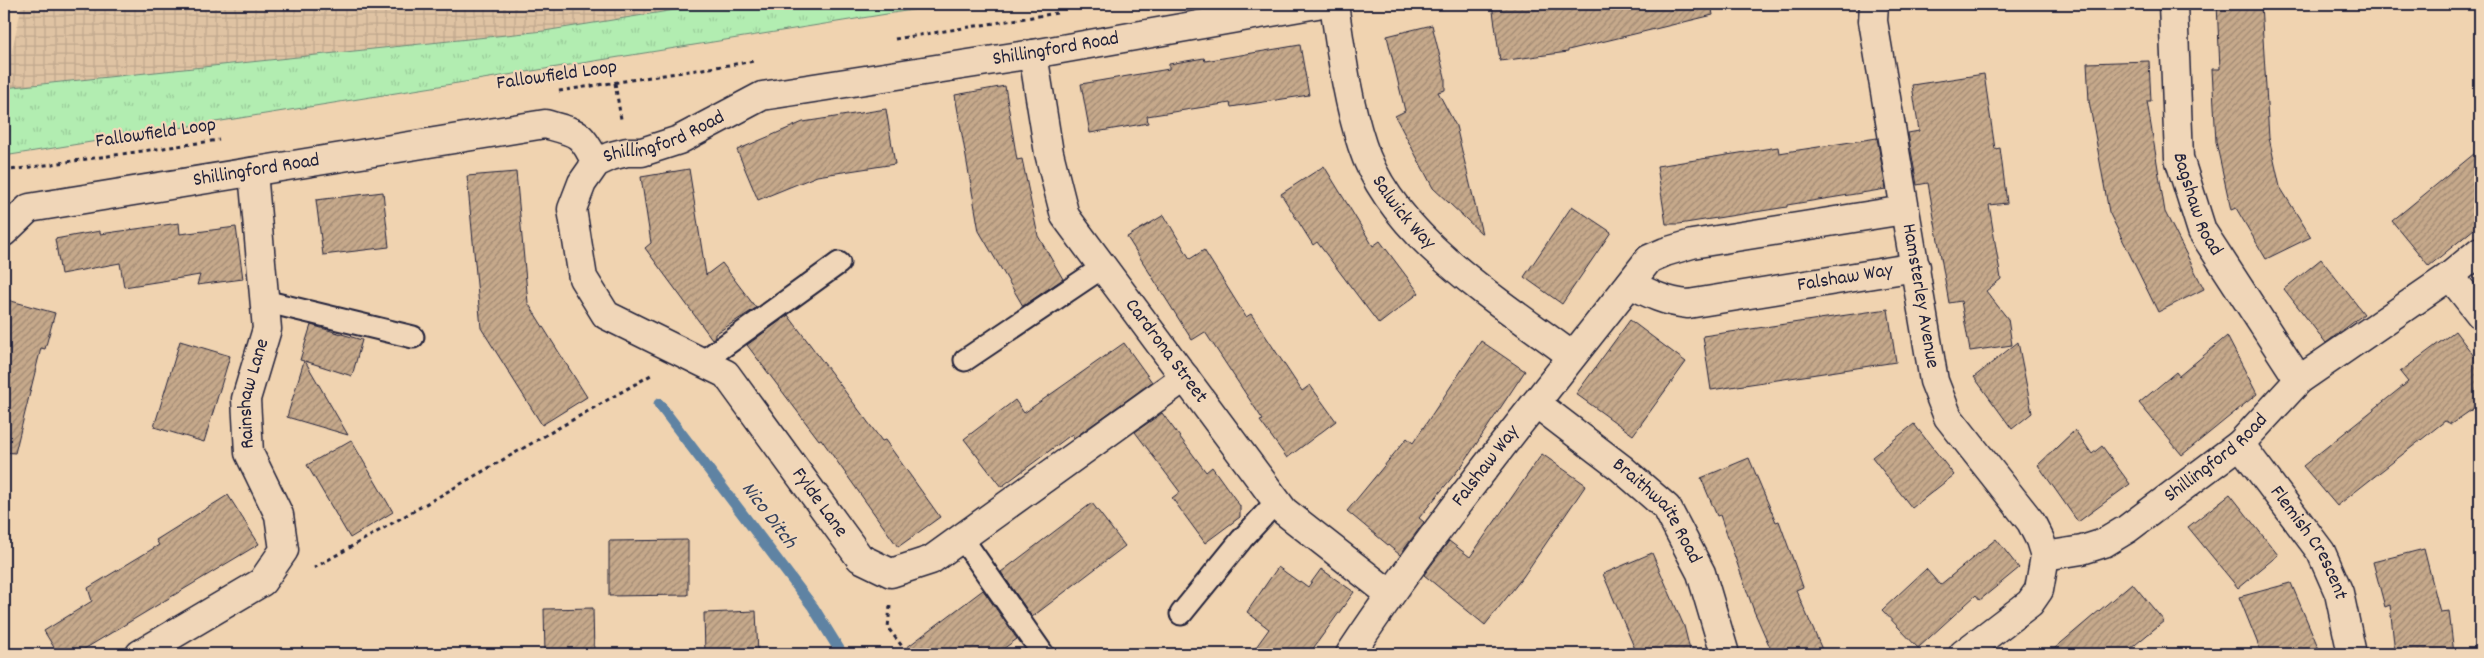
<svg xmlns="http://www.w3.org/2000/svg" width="2484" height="658" font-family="Dekko,sans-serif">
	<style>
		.industrial { fill: url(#industrial-grid) }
		.grass { fill: url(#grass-tufts); stroke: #6a8876 }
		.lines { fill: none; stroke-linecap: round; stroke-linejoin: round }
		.stream { stroke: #5f83a3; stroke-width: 11 }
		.building { fill: url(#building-hatch); stroke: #22223b }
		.lane-casing { stroke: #22223b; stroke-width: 25 }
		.street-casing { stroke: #22223b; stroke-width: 31 }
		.path { stroke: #22223b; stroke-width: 3; stroke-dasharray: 4 4; stroke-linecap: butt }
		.lane { stroke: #f0d6b8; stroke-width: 21 }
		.street { stroke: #f0d6b8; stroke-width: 28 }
		.labels { text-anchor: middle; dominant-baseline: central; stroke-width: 4.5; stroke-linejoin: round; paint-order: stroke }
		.street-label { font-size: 20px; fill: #22223b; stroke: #f0d6b8 }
		.water-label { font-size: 21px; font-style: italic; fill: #36425e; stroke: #f0d6b8 }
	</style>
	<defs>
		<pattern id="industrial-grid" width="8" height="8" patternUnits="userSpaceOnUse" patternTransform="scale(1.25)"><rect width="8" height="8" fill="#dfc3a3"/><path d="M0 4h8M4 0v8" fill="none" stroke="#bfa78d"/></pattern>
		<pattern id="grass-tufts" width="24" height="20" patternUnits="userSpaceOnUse" patternTransform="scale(1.25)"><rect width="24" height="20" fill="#b2edb1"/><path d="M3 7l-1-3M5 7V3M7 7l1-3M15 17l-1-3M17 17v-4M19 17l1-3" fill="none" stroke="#99cb99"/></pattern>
		<pattern id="building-hatch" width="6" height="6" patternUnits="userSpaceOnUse" patternTransform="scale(1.25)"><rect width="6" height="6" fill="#c6a98b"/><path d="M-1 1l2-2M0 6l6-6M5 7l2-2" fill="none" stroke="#a08973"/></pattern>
	</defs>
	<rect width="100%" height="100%" fill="#f0d3b0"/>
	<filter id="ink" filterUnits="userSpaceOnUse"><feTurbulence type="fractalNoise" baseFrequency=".02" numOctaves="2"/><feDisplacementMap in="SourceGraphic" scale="10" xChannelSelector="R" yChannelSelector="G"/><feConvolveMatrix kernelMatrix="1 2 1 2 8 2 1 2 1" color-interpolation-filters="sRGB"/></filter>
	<g filter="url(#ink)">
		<!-- industrial -->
		<polygon class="industrial" points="22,4 712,4 544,31 4,88"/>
		<!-- grass -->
		<polygon class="grass" points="712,4 949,4 4,156 4,88 544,31"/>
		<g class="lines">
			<!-- stream -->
			<polyline class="stream" points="659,404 813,607 842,654"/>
		</g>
		<!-- building -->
		<g class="building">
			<polygon points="1492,4 1711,4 1713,15 1568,50 1568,52 1500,61"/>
			<polygon points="2217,4 2261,4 2269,138 2280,187 2311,237 2266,259 2236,208 2231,210 2216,142 2212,69 2220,69"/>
			<polygon points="1432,25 1445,77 1445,90 1438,92 1456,126 1482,234 1433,188 1395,116 1405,111 1387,36"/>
			<polygon points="1300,45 1309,95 1231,107 1230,103 1147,116 1148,123 1090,133 1081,84 1169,69 1169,64 1204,58 1205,61"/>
			<polygon points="2149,61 2151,101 2147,101 2165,212 2204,289 2158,312 2109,212 2089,101 2087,63"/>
			<polygon points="1984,74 1995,149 2000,148 2007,203 1989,205 2001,279 1986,291 2008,319 2012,345 1970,351 1961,301 1949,303 1928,183 1917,185 1908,133 1919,131 1912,85"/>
			<polygon points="1005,86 1017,160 1022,159 1038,236 1063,279 1023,306 979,231 955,95"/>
			<polygon points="886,109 895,164 817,176 758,200 737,150 803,122"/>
			<polygon points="1877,138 1886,189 1787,205 1787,207 1679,224 1666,224 1657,166 1778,147 1779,153"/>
			<polygon points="2480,149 2480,224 2429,266 2392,221"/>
			<polygon points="1324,166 1373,246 1380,241 1419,293 1379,324 1317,242 1313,245 1281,194"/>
			<polygon points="689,169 706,275 722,263 756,308 715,334 715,337 712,339 645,248 651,243 641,177"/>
			<polygon points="516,172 528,303 587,397 542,425 481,328 467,176"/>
			<polygon points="383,192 389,247 323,255 316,200"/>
			<polygon points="1572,206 1611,232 1562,304 1524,277"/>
			<polygon points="1164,215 1190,259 1204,250 1246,317 1251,314 1302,391 1310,385 1336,421 1287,458 1260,421 1263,420 1205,332 1192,340 1127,237"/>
			<polygon points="179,223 180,234 236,227 243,279 197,285 200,275 124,287 120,263 61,274 55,239 100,231 100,234"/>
			<polygon points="2321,259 2364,314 2326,343 2284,289"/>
			<polygon points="4,299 55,313 45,349 41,348 15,453 4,452"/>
			<polygon points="1888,309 1896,362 1711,390 1703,336"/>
			<polygon points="788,315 882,441 885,440 940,517 898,547 821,439 819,440 747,345"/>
			<polygon points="1630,320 1686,362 1633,435 1576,394"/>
			<polygon points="311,325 362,340 352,376 305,361 348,435 287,417 304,361 300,360"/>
			<polygon points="2455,331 2480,364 2480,404 2451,424 2445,421 2337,506 2303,466 2408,382 2400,372"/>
			<polygon points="2227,336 2257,394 2182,455 2139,403 2176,372 2179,376"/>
			<polygon points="180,341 230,356 204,442 154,427"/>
			<polygon points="1481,341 1525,371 1463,464 1419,518 1424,522 1400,555 1347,511 1407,438 1413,443"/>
			<polygon points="2018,342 2032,413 2012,429 1974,377"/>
			<polygon points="1124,343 1152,382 1074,438 1072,434 1001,487 964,439 1015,400 1024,413"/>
			<polygon points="1162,413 1206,472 1212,467 1240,506 1240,517 1205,543 1172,498 1180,492 1135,432"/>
			<polygon points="1914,424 1954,475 1912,508 1872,457"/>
			<polygon points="2075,430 2092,454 2102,446 2130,484 2078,522 2038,465"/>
			<polygon points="351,440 393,512 350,538 307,465"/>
			<polygon points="1542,454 1586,485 1523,577 1485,625 1424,575 1449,541 1470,557"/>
			<polygon points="1749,458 1776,522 1779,521 1803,587 1796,590 1824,654 1773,654 1754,611 1720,515 1717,516 1701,478"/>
			<polygon points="2230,494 2278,555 2238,588 2188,527"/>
			<polygon points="228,495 259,544 76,654 58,654 44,631 92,601 88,588 159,545 156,540"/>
			<polygon points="1092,503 1125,546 1032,617 1001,572"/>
			<polygon points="1996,539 2019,568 1980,600 1976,595 1918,648 1882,610 1926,569 1940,585"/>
			<polygon points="688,540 688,595 609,596 609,541"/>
			<polygon points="2424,549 2440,612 2449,611 2454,654 2395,654 2390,605 2385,607 2373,562"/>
			<polygon points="1652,553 1684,626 1691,654 1637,654 1603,574"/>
			<polygon points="1278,567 1299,582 1300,581 1308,587 1321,569 1354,592 1309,654 1251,654 1269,629 1247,612"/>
			<polygon points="2132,583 2164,621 2124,654 2048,654"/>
			<polygon points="2291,583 2321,654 2262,654 2239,597"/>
			<polygon points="983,590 1017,639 996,654 898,654"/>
			<polygon points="593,608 594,654 545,654 544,609"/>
			<polygon points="756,611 758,654 705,654 704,613"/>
		</g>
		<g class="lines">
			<!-- lane casing -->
			<g class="lane-casing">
				<g id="lane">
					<polyline points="264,301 413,337"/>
					<polyline points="965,360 1103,267"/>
					<polyline points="702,362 839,263"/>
					<polyline points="962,538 1043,654"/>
					<polyline points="1181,614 1242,539 1277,501"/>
				</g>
			</g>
			<!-- street casing -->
			<g class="street-casing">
				<g id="street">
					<path id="s1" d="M1334,4C1341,51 1347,100 1362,145C1391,236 1499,301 1572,356"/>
					<path id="s2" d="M1874,4L1873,21L1934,381L1948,417L2031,522L2040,540L2045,556"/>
					<path id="s3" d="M2173,4L2179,158L2202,231L2299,380"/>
					<path id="s4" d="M1033,54L1049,153L1065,216L1284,511L1390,594"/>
					<path id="s5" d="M4,232L29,208L545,124C577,133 581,131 596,163"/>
					<polyline points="2450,276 2480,314"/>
					<path id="s6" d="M1630,284C1650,294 1666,302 1688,304L1916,267"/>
					<path id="s7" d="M1185,377L931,560L891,573L860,558L726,374L606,315L583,278L572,209L582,183L596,163L611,156L627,152H642L679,140L762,96L1033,54L1317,4"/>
					<path id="s8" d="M1536,403L1621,468L1667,508L1701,573L1725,654"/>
					<path id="s9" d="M2240,444L2321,552L2339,593L2352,654"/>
					<path id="s10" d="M140,654L262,582L284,550L279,515L249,453L246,399L267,329L253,172"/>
					<path id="s11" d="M1350,654C1441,517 1548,389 1649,259L1665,252L1692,244L1904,210"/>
					<path id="s12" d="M1963,654L2030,603L2039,590L2045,556L2082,550L2104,543L2127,529L2240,444L2299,380L2450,276L2480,251"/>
				</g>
			</g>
			<!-- path -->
			<g class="path">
				<polyline points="895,39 1057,13"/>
				<polyline points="615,83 621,119"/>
				<polyline points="559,91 755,61"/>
				<polyline points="4,171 219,140"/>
				<polyline points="314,568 651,375"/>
				<polyline points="890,606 888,628 908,654"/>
			</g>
			<!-- lane -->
			<use href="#lane" class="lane"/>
			<!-- street -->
			<use href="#street" class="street"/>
		</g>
	</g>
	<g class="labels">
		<!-- street labels -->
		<g class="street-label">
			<text stroke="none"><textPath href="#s7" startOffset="1395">Shillingford Road</textPath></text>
			<text transform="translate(557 76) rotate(-8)">Fallowfield Loop</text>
			<text transform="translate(156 134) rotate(-8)">Fallowfield Loop</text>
			<text stroke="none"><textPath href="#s7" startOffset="990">Shillingford Road</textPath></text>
			<text stroke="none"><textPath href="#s5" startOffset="265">Shillingford Road</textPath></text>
			<text stroke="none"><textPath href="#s3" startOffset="204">Bagshaw Road</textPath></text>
			<text stroke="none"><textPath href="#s1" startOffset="224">Salwick Way</textPath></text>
			<text stroke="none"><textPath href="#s6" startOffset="221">Falshaw Way</textPath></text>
			<text stroke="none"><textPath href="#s2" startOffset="296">Hamsterley Avenue</textPath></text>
			<text stroke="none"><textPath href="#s4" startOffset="334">Cardrona Street</textPath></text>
			<text stroke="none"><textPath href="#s10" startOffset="345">Rainshaw Lane</textPath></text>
			<text stroke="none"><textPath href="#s12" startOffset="336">Shillingford Road</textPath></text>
			<text stroke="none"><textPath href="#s11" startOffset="232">Falshaw Way</textPath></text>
			<text transform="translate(819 503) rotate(54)">Fylde Lane</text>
			<text stroke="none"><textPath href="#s8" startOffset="164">Braithwaite Road</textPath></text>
			<text stroke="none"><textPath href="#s9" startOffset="121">Flemish Crescent</textPath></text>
		</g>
		<!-- water labels -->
		<g class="water-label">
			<text transform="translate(768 516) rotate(53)">Nico Ditch</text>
		</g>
	</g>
	<!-- margin -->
	<rect width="2484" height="658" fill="none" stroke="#f0d6b8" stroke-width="20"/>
	<rect x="10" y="10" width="2464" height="638" fill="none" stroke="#22223b" stroke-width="2" filter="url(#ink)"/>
</svg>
